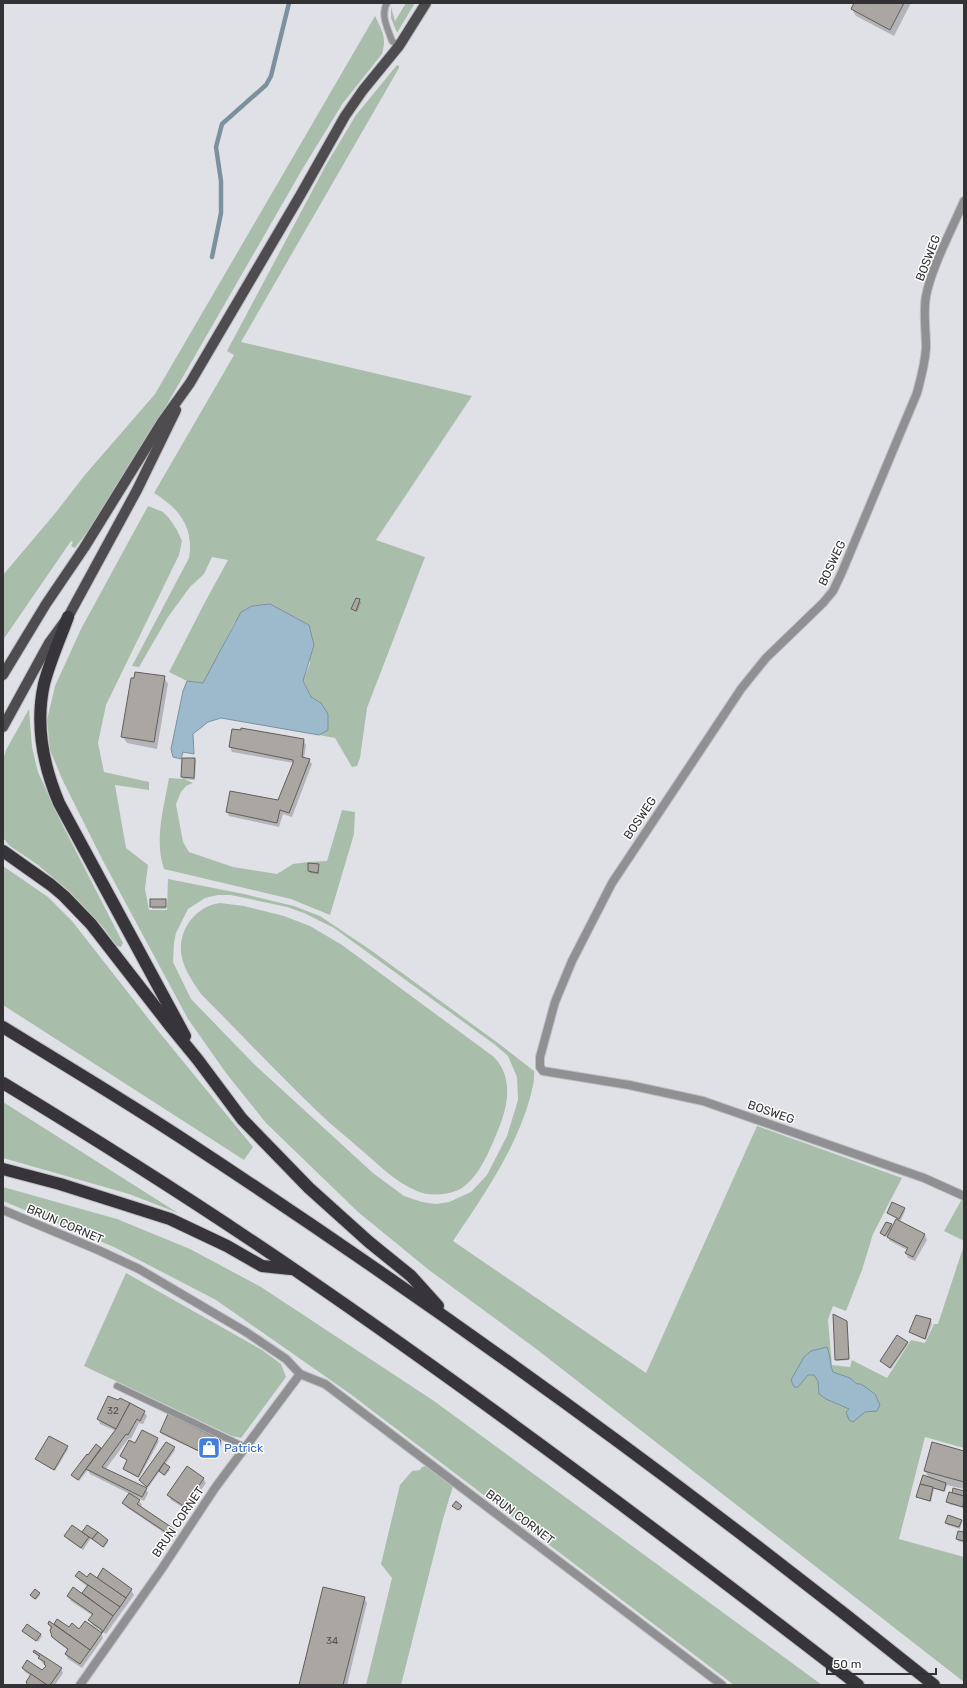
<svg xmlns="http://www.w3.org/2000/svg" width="967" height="1688" font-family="Rubik,sans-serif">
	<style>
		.green { fill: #a8beab; fill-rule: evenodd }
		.water { fill: #9cbacc; stroke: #7c919e }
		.shadow { fill: #0003 }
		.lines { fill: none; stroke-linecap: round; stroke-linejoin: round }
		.stream { stroke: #7c919e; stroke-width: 4.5 }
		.building { fill: #aaa6a2; stroke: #615e5a }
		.service-casing { stroke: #bdbec3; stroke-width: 8 }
		.minor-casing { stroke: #bdbec3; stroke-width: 10 }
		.primary-casing { stroke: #bdbec3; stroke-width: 12 }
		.motorway-casing { stroke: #bdbec3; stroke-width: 14 }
		.service { stroke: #908f91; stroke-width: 6 }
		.minor { stroke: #908f91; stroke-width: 8 }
		.primary { stroke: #4e4c4f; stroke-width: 10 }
		.motorway { stroke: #373539; stroke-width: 12 }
		.labels { text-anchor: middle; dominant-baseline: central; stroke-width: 3; stroke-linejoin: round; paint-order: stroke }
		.number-label { font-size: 10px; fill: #504f50 }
		.street-label { font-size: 12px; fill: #323234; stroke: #fff }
		.shop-label { font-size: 12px; fill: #366cbe; stroke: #fff; text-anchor: start }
	</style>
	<rect width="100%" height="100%" fill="#e0e1e7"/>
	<!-- green -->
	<g class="green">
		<polygon points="406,3 415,3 397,33 391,18 391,7 395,21"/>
		<path d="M375,16C382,31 387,37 382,54L343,103L303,168L150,434L93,524L75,548L71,546L73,542L71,541L3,640V575L57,511L84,476L155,394Z"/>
		<path d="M397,65L399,66V68L241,342L472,396L376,540L425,557L367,708L360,758L357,766L352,767L335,738L319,735L328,729L321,703L311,697L303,681L310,663L309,625L270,604L252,606L234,623L211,672L203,683L187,681L169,672L204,604L228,560L212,557L204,574L190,587L168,617L139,667L132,666L189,558C194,528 180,509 154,493L234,355L227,351L326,165L356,115Z"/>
		<path d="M148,506L163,512L169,518L177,530L182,541L179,555L106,705L98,743L104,772L149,782V790L115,785L126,848L148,865L145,889L149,910H167L168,879L244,894L294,906L320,916L372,951L498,1043L534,1071C535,1081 532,1089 530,1098C515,1151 483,1196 453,1241L646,1373L757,1126L902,1178L873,1234L862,1270L846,1311L833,1306L828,1320L832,1365L850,1367L852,1360L887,1378L911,1340L925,1343L934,1324H938L964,1245V1448L925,1437L899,1539L964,1557V1682L535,1348L429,1270L358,1212L266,1123L226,1073L188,1019L102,859L63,781L50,750L47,720L55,686L81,629ZM218,895H231L287,907L304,913L334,928L494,1044L508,1056L517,1077L518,1100L507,1136L487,1175L471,1192L449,1202L436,1204L422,1202L404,1196L373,1173L255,1065L191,999L173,962L174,942L176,933L188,909L205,898Z"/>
		<polygon points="29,709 32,747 38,772 61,822 123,943 121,947 117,946 102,926 69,891 38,865 10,846 3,838 3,759 6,750"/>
		<path d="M169,778L184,779L193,783L186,786L181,792L176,804L183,842L189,852L233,867L277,874L293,864L308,862L327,861L342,810L355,812L354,834L330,915L291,899L164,869C154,840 164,807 169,778Z"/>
		<polygon points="3,866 48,897 72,921 155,1027 253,1147 244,1160 3,1005"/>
		<path d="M220,903L244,906L284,916L310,926L342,945L494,1057C514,1078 508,1106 498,1130C490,1150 476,1186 453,1192C443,1195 427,1196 417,1191C395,1182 378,1164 359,1148C346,1136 331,1125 318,1112C278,1074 240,1033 201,994C193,982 185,971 182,958C176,932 195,906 220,903Z"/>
		<polygon points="3,1102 178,1213 129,1194 3,1158"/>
		<polygon points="3,1187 117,1219 190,1249 261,1287 434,1401 822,1685 734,1685 349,1393 216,1300 114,1247 3,1201"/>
		<polygon points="962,1199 964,1200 964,1241 944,1231"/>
		<polygon points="126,1273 262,1350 281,1364 286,1377 241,1438 232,1436 84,1366"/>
		<polygon points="426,1466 453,1486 443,1519 401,1685 366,1685 392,1578 381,1564 400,1485 412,1471 420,1470 422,1467"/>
	</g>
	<!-- water -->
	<g class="water">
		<polygon points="270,604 309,625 314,645 303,681 311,697 321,703 328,714 328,730 319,735 221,718 208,722 193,734 194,754 183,752 181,759 173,757 171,749 183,691 187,681 203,683 241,612 252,606"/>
		<path d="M827,1347C831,1357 829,1362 833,1372L850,1378L857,1384H861L875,1394L880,1405L877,1411L865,1412L853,1422L849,1420L846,1412L849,1409L826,1399L819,1394L818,1381L814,1375H808L798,1387H794L791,1380L804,1357L811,1351Z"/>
	</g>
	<!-- shadow -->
	<g class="shadow">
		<polygon points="855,3 911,3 894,36 856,16 852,9"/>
		<polygon points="357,599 361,602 357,612 353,609"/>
		<polygon points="164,677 168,684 157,749 127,743 122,736"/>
		<polygon points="303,740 306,745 304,759 309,760 312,764 292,817 283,814 279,827 229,816 227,812 278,801 294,763 232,752 230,747"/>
		<polygon points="183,759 195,759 196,761 195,780 183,779 182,777"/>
		<polygon points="318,865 319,874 310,873 309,871"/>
		<polygon points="151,900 165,900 166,909 152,909"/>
		<polygon points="904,1209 905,1211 900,1222 925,1235 927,1240 915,1261 908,1258 906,1253 907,1250 890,1241 887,1236 886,1237 881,1233 891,1225 892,1228 897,1219 888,1213"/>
		<polygon points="931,1320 932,1324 926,1340 912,1334 910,1332"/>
		<polygon points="846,1322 849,1360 837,1361 836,1359"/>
		<polygon points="907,1343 908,1344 891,1369 882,1362 881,1361"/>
		<polygon points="144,1412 147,1416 143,1424 139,1423 131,1439 129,1438 105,1470 146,1489 148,1493 144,1501 134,1496 134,1497 139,1501 142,1505 140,1508 173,1530 176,1535 173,1539 126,1507 123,1503 130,1494 90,1474 88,1470 79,1481 73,1477 96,1446 101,1450 116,1431 100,1424 98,1419"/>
		<polygon points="143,1431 159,1441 139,1478 125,1470 124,1469 128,1461 121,1456 136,1445"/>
		<polygon points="161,1432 221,1441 222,1443 214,1459 162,1434"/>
		<polygon points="67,1447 68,1449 55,1471 37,1459"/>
		<polygon points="174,1448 175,1450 165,1465 170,1470 165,1476 159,1472 148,1488 141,1482 140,1480"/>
		<polygon points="964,1452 964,1489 947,1485 945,1492 934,1489 931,1502 919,1498 917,1496 929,1478 925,1471"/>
		<polygon points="203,1478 206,1483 187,1510 171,1500 168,1495"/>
		<polygon points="964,1492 964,1508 949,1504 947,1502"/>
		<polygon points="461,1506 462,1508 460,1511 455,1508"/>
		<polygon points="961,1520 962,1522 960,1529 947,1525 946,1523"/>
		<polygon points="88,1526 107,1541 108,1542 104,1548 91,1538 83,1550 66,1538 83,1534"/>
		<polygon points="964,1533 964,1543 958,1541 957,1539"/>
		<polygon points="77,1576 97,1579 131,1590 134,1595 106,1634 92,1625 90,1620 93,1616 71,1601 68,1596 82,1595 88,1587 79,1580"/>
		<polygon points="39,1594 40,1595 36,1600 32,1597"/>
		<polygon points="364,1598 367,1603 347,1685 300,1685"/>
		<polygon points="57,1620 70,1628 101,1633 103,1638 82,1668 68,1659 66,1654 68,1650 56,1641 53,1637 49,1624 54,1625"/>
		<polygon points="23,1631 41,1634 42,1636 38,1642"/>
		<polygon points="34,1652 61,1669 63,1673 55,1685 26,1685 31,1676 25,1672 23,1668 43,1672 46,1667"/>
	</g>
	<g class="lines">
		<!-- stream -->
		<polyline class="stream" points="212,257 221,213 221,181 216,147 222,124 266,85 271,76 289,3"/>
	</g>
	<!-- building -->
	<g class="building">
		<polygon points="854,3 904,3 890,30 851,9"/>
		<polygon points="356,598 360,599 356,611 351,609"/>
		<polygon points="135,672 165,676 154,742 121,737 131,678 134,678"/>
		<polygon points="241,728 304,739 302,757 310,759 289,813 280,810 277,823 226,812 230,791 278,800 293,763 293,760 229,747 232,729 241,730"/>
		<polygon points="182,758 195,758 194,778 181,777"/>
		<polygon points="308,863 319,864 318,873 308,871"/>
		<rect x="150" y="899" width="16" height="8"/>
		<polygon points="892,1202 905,1208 899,1219 887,1213"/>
		<polygon points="896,1219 925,1234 913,1257 905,1253 908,1248 887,1237"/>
		<polygon points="886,1222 892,1224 885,1236 880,1233"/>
		<polygon points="833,1314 847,1321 849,1359 835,1360"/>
		<polygon points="916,1315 931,1319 925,1339 909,1332"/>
		<polygon points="897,1335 908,1342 890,1368 880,1361"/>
		<polygon points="108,1396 118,1400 120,1398 130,1403 116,1429 97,1419"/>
		<polygon points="130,1403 145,1411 140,1421 137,1419 128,1435 126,1434 102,1467 147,1488 142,1497 86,1469 116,1429"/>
		<polygon points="168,1414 221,1440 213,1458 160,1432"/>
		<polygon points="142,1430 158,1438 138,1477 123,1469 127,1460 120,1456 129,1440 135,1443"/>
		<polygon points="49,1436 68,1446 54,1470 35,1459"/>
		<polygon points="166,1442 175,1447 147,1487 139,1480"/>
		<polygon points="932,1442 964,1451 964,1482 924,1471"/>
		<polygon points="96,1444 101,1448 78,1480 71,1475 87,1454 88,1455"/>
		<polygon points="164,1463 170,1467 164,1475 159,1471"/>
		<polygon points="187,1466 204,1478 185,1507 167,1495"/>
		<polygon points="923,1475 946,1483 944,1491 920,1484"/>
		<polygon points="920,1484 933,1487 930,1501 916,1497"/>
		<polygon points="953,1488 964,1491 964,1496 952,1493"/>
		<polygon points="949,1492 964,1496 963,1507 946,1502"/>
		<polygon points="129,1493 140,1500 137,1504 174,1529 170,1535 122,1503"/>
		<polygon points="456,1501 462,1506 458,1510 452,1506"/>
		<polygon points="948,1515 962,1520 959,1527 945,1523"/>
		<polygon points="72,1525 89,1537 81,1548 64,1536"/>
		<polygon points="87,1525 98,1532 92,1539 82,1532"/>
		<polygon points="958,1531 964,1532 964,1541 956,1539"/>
		<polygon points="98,1532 108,1540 103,1547 92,1539"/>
		<polygon points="103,1568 132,1589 126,1598 97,1578"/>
		<polygon points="79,1571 87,1577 90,1573 126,1598 120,1607 75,1576"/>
		<polygon points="88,1585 120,1607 113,1616 82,1593"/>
		<polygon points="73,1587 113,1616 102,1633 102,1630 88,1620 93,1614 67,1596"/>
		<polygon points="323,1587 365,1597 343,1685 299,1685"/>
		<polygon points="35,1589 40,1593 35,1599 30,1595"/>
		<polygon points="57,1619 69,1627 72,1623 79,1629 85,1621 102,1633 90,1650 54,1624"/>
		<polygon points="49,1621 90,1650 80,1664 65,1654 68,1649 52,1637 50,1630 52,1627 48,1624"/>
		<polygon points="27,1624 41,1634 36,1641 22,1631"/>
		<polygon points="34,1650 62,1668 50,1685 47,1685 22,1668 27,1660 42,1670 46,1666 44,1664 45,1662 38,1658 40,1656 33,1652"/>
		<polygon points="31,1674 47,1685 26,1685 27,1683 26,1682"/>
	</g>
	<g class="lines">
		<!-- service casing -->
		<g class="service-casing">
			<g id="service">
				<path d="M387,3C380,15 388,29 392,41L399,46"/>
				<polyline points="117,1386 245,1447"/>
			</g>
		</g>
		<!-- minor casing -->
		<g class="minor-casing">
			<g id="minor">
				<path d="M964,201C952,229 932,266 926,296C923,313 926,330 926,348C925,364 921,378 917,393L842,572L833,591L823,603L766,658L741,689L612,883L572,961L555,1002L540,1057V1067L543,1071L629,1085L703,1101L924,1178L964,1196"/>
				<polyline points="3,1210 98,1250 139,1269 246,1332 286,1359 300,1374 325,1384 722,1685"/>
				<polyline points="80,1685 161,1570 215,1488 300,1374"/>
			</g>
		</g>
		<!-- primary casing -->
		<g class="primary-casing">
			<g id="primary">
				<polyline points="3,675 46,604 84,548 162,422 190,383 301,194 345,116 363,90 399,46 426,3"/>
				<polyline points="3,727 49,643 68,617 137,490 176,410"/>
			</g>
		</g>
		<!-- motorway casing -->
		<g class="motorway-casing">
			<g id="motorway">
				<path d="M68,617C60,639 50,661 44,684C35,725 43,765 59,803L185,1036"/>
				<polyline points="3,851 51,885 64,896 91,924 171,1027 198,1060 242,1119 309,1188 369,1242 411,1276 438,1306"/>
				<path d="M3,1027C63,1064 124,1100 183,1139C442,1309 693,1491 934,1685"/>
				<path d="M3,1083C102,1143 200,1205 295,1270C488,1402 674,1543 858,1685"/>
				<polyline points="3,1169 60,1184 170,1219 227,1246 262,1266 291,1269"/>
			</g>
		</g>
		<!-- service -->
		<use href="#service" class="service"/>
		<!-- minor -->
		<use href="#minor" class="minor"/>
		<!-- primary -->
		<use href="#primary" class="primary"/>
		<!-- motorway -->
		<use href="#motorway" class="motorway"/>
	</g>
	<!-- icons -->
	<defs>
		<g id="shop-square" transform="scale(1.15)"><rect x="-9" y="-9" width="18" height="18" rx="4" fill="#3f7fe0" stroke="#fff"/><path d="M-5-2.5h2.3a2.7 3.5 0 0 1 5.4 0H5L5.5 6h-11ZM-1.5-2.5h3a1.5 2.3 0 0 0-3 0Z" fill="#fff"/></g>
	</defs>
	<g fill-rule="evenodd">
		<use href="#shop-square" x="209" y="1448"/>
	</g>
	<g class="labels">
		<!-- number labels -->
		<g class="number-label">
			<text x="113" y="1411">32</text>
			<text x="332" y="1641">34</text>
		</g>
		<!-- street labels -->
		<g class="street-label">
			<text transform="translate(928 258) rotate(-69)">BOSWEG</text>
			<text transform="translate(832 563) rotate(-65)">BOSWEG</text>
			<text transform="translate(640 818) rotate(-56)">BOSWEG</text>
			<text transform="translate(771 1112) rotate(19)">BOSWEG</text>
			<text transform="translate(65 1224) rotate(23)">BRUN CORNET</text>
			<text transform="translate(520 1517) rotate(37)">BRUN CORNET</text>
			<text transform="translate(178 1522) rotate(-56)">BRUN CORNET</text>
		</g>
		<!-- shop labels -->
		<g class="shop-label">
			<text x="224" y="1448">Patrick</text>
		</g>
	</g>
	<!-- border -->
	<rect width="967" height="1688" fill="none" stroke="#323234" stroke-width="8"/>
	<!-- scale -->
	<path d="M827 1668v6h109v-6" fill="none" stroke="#323234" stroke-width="2"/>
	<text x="833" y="1668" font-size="12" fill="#323234" stroke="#ffffff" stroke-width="3" paint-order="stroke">50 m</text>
</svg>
